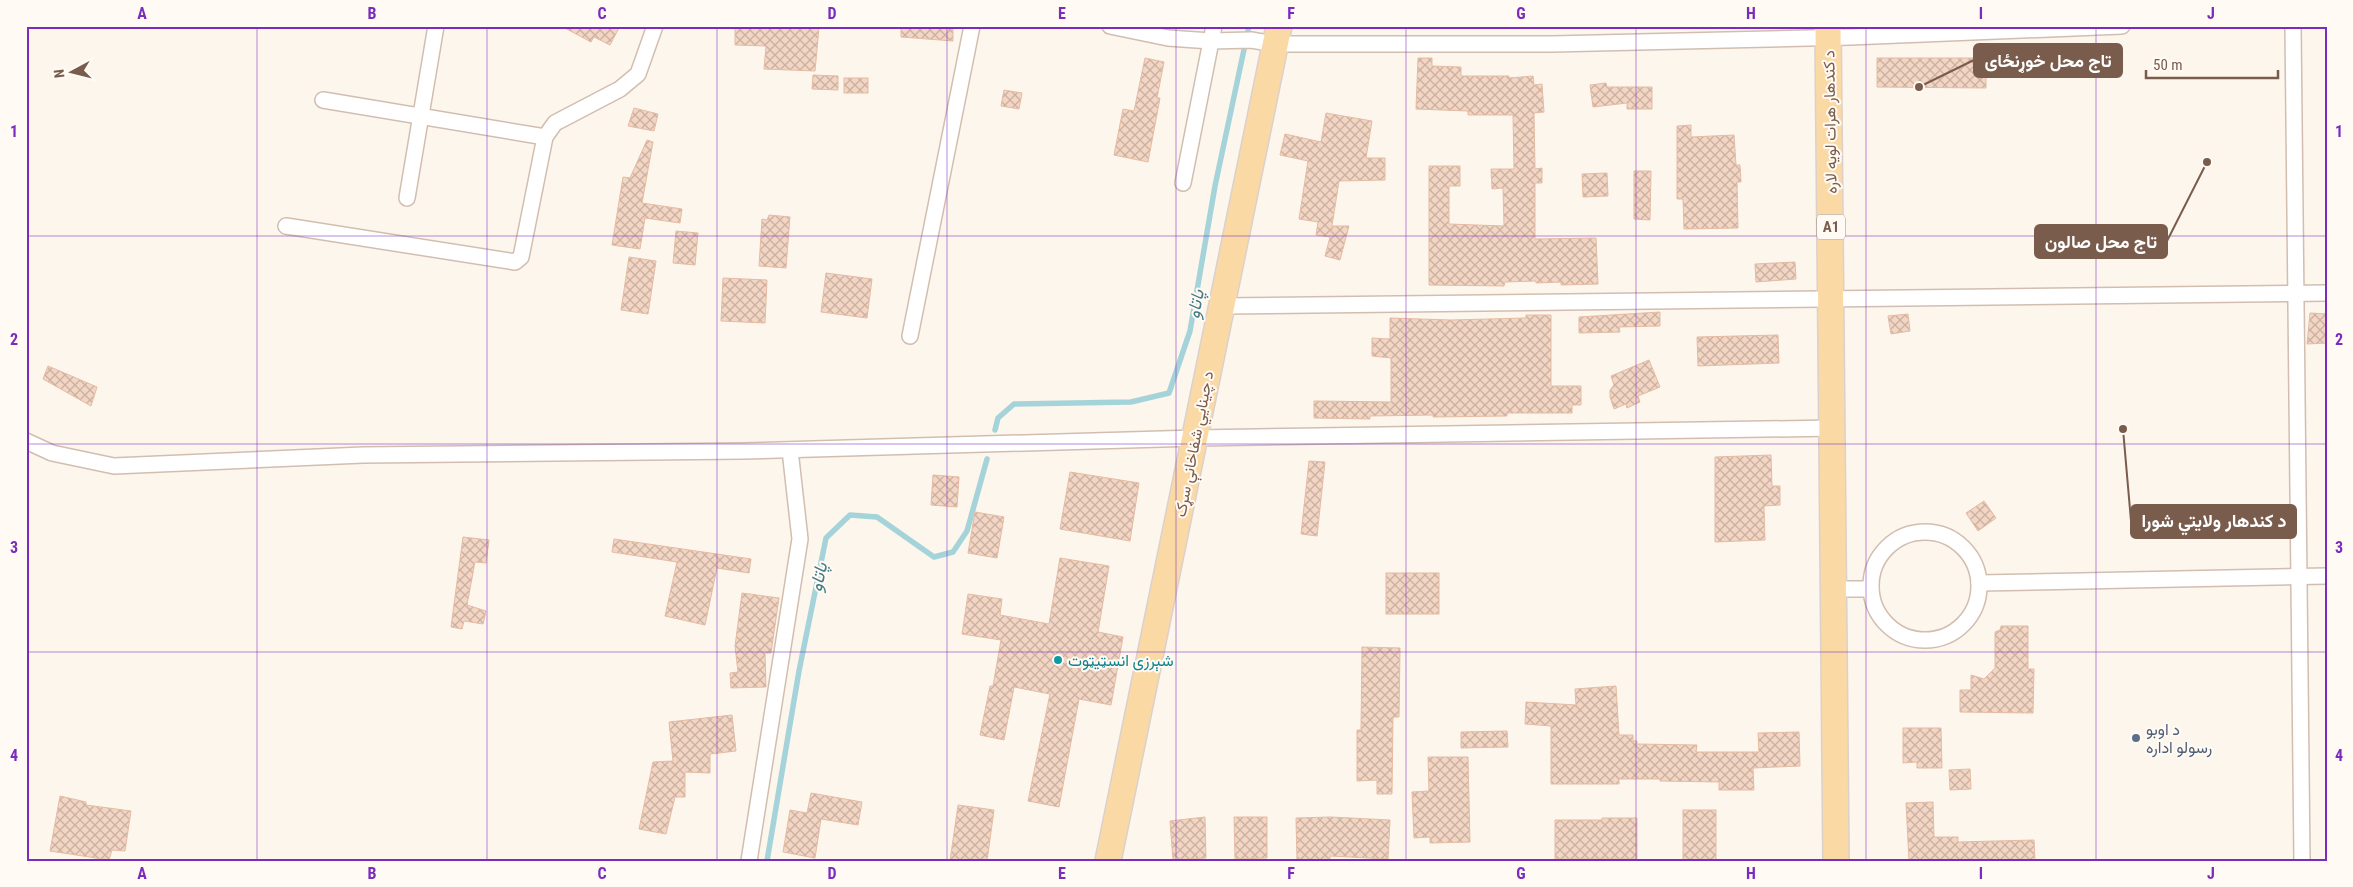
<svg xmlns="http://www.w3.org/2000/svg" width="2353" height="887" font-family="'Roboto Condensed',Vazirmatn,sans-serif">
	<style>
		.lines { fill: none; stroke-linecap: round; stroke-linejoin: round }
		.stream { stroke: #a5d3da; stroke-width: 5.5 }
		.building { fill: url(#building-cross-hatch); stroke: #e6bba3 }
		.minor-casing { stroke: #d1beb0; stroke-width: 18 }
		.primary-casing { stroke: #dad1cd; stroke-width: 28 }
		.minor { stroke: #fff; stroke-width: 15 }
		.primary { stroke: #fbd9a5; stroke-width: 25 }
		.grid { fill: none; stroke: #7b2cbf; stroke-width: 1; stroke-opacity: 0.55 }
		.culture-dot { fill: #0f9aa8; stroke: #fffaf3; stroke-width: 2 }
		.service-dot { fill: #5c6f8a; stroke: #fffaf3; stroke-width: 2 }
		.labels { text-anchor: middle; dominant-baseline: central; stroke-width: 4; stroke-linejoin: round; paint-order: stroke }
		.shield { fill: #fffaf3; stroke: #a28b7f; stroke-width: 1 }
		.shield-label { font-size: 15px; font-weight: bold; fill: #7a5c4d }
		.street-label { font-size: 16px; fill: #7a5c4d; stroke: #fffaf3 }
		.culture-label { font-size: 16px; fill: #0d838f; stroke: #fffaf3; text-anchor: start }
		.service-label { font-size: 16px; fill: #4e5e75; stroke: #fffaf3; text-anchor: start }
		.water-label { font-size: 18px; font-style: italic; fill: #437c86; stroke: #fffaf3 }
		.leader { fill: none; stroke: #7a5c4d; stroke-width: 2 }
		.callout-dot { fill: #7a5c4d; stroke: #fffaf3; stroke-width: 2 }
		.callout { fill: #7a5c4d; stroke: #7a5c4d; stroke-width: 2 }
		.callout-label { font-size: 18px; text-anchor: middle; font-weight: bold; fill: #fff }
		.neatline { fill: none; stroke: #7b2cbf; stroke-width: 2 }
		.grid-label { font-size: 16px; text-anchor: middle; font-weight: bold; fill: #7b2cbf }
	</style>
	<defs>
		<pattern id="building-cross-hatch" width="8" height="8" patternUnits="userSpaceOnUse" patternTransform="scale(1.25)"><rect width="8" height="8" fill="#f3d5c3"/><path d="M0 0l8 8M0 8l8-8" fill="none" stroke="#cab0a1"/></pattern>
	</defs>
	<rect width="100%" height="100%" fill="#fdf6ec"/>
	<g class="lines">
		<!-- stream -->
		<g class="stream">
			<polyline points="995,430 998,418 1014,404 1131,402 1169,393 1190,331 1215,186 1249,26"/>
			<polyline points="767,861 799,671 826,538 850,515 877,517 934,557 953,552 967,531 987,459"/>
		</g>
	</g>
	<!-- building -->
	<g class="building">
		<polygon points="561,26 620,26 610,45 594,37 591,42"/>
		<polygon points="735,26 819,28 815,71 764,69 766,46 735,45"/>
		<polygon points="901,26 953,26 953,41 901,37"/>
		<polygon points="1145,58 1164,62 1157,98 1160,98 1148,162 1114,155 1123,109 1134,111"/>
		<polygon points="1418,58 1432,58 1432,66 1461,67 1461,76 1509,76 1509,78 1533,76 1534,85 1542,84 1544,112 1534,113 1535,169 1542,168 1542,183 1535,183 1535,239 1596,238 1598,284 1561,285 1561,282 1536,283 1536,281 1505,282 1504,286 1429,285 1429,166 1460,166 1460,186 1449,186 1449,224 1504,226 1503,188 1492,189 1491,169 1514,169 1513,115 1468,115 1468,111 1416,109"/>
		<polygon points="1877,58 1973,58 1973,65 1986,65 1986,88 1877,87"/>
		<polygon points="813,75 838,76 838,90 812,89"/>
		<rect x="844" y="78" width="24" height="15"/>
		<polygon points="1606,83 1607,87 1652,87 1652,109 1627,109 1627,103 1593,107 1590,85"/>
		<polygon points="1004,90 1022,93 1019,109 1001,106"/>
		<polygon points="634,108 658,114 654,131 628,126"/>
		<polygon points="1326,113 1372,121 1366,158 1385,158 1385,180 1339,181 1331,232 1333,226 1349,226 1340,260 1325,256 1330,237 1316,235 1318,222 1299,219 1308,161 1280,155 1285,134 1321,142"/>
		<polygon points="1691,125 1691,137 1734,135 1736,165 1740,165 1741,182 1737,182 1738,228 1684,229 1683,199 1677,199 1677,126"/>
		<polygon points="647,140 653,142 642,203 682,209 680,223 645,218 640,249 612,245 623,177 630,178"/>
		<polygon points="1634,171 1651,171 1650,220 1634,219"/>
		<polygon points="1607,173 1608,196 1583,197 1582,174"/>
		<polygon points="769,215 790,217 786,268 759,266 762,219 767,220"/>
		<polygon points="676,231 698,233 695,265 673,263"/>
		<polygon points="629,257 656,261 648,314 621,310"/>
		<polygon points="1795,262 1796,279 1756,282 1755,264"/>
		<polygon points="826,273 872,279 867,318 821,312"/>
		<polygon points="723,278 767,280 765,323 721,321"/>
		<polygon points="1660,312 1660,326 1619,327 1620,332 1579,333 1579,317"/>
		<polygon points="2310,313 2327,314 2327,343 2307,344"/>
		<polygon points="1908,314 1910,331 1891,334 1888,316"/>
		<polygon points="1526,315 1551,315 1551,386 1581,386 1581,405 1572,405 1572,413 1507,413 1507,416 1433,417 1433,415 1370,416 1370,419 1314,418 1314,401 1391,402 1391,358 1372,356 1372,338 1390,339 1390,318 1451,320 1526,318"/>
		<polygon points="1778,335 1779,363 1698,366 1697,337"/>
		<polygon points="1649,360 1660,387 1638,396 1640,402 1627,408 1626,404 1614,409 1610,397 1610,390 1614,385 1611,376"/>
		<polygon points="48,366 97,387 91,406 43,379"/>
		<polygon points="1771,455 1772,486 1780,486 1780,505 1764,506 1765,540 1715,542 1715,457"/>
		<polygon points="1309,461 1325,462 1317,536 1301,534"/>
		<polygon points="1070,472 1139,483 1130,541 1060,529"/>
		<polygon points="933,475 959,477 957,507 931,505"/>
		<polygon points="1984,501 1996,518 1978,531 1966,513"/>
		<polygon points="975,512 1004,517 997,558 968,553"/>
		<polygon points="463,537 489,540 486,563 475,562 467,605 486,611 483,624 464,621 462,629 451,627"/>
		<polygon points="614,539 751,559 749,573 717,568 705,625 665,616 677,562 612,552"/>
		<polygon points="1060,558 1109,566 1098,632 1123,637 1111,705 1079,699 1059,807 1028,801 1050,694 1014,687 1004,740 980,735 990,686 993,686 1001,640 962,634 968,594 1002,599 1000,615 1049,624"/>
		<rect x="1386" y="573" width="53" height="41"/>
		<polygon points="742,593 779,598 771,653 765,653 766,687 731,688 730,673 738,672 735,646"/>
		<polygon points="2001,626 2028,626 2028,669 2034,669 2033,713 1960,712 1960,690 1971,690 1971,675 1984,679 1995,668 1995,632 2000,630"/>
		<polygon points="1362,647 1400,648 1399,717 1393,717 1392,794 1377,794 1377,780 1357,781 1357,730 1361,730"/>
		<polygon points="1616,686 1619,735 1633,735 1633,741 1637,741 1637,744 1697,745 1696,752 1759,752 1758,733 1799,732 1800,766 1753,768 1754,790 1719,790 1719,782 1660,781 1660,779 1619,779 1619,784 1551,784 1551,726 1525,724 1526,702 1576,705 1575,689"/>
		<polygon points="732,715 736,751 710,754 710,773 685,772 685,797 675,797 666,834 639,829 653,762 673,761 669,722"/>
		<polygon points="1903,728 1941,728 1942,768 1917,768 1917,762 1903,763"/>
		<polygon points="1507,731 1508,747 1461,748 1461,732"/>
		<polygon points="1428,757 1468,757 1470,842 1430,843 1430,837 1414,838 1412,792 1429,791"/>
		<polygon points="1970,769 1971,789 1950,790 1949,770"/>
		<polygon points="811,793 862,802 858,825 821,819 815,858 783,852 790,810 807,813"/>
		<polygon points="60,796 86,802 86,805 131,811 125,851 112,850 109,860 50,851"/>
		<polygon points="1933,802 1934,837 1958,837 1958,842 2034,840 2035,861 1909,861 1906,803"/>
		<polygon points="958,805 994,810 987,861 950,861"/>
		<rect x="1683" y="810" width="33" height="50"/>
		<polygon points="1205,817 1206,858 1173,860 1170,821"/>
		<polygon points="1234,817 1267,817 1267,858 1235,859"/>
		<polygon points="1331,817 1390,820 1388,859 1330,856 1330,861 1297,861 1296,818"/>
		<polygon points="1602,818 1637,818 1637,859 1555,859 1555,820 1602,820"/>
	</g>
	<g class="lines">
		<!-- minor casing -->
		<g class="minor-casing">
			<g id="minor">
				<polyline points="1110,26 1168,38 1211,41 1251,40 1275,44 1552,44 1850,37 2122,26"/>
				<polyline points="2293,26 2302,861"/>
				<polyline points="323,100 545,137"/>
				<polyline points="1183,183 1214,26"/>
				<polyline points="407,198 436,26"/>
				<polyline points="286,226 515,262 521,257 545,137 555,123 620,89 638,74 655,26"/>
				<polyline points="1222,306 2327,293"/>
				<polyline points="910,336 972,26"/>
				<polyline points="26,441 52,453 114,466 363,455 743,451 1196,438 1834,428"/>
				<circle cx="1925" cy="586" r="54"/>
				<polyline points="1979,583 2327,576"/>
				<polyline points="1835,589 1871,589"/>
				<polyline points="749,861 800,539 790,450"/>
			</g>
		</g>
		<!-- primary casing -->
		<g class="primary-casing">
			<g id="primary">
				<polyline points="1828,26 1836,861"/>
				<polyline points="1108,861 1279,26"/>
			</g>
		</g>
		<!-- minor -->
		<use href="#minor" class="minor"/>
		<!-- primary -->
		<use href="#primary" class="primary"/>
	</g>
	<!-- grid -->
	<path class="grid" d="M257,26V861M487,26V861M717,26V861M947,26V861M1176,26V861M1406,26V861M1636,26V861M1866,26V861M2096,26V861M26,236H2327M26,444H2327M26,652H2327"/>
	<!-- markers -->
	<circle class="culture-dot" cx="1058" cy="660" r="5"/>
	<circle class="service-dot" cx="2136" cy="738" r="5"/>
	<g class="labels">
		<!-- shield labels -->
		<rect class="shield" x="1817" y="214.5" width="28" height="25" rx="4"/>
		<g class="shield-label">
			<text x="1831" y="227">A1</text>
		</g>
		<!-- street labels -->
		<g class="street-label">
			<text transform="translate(1830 122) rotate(-91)">د کندهار هرات لویه لاره</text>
			<text transform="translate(1194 444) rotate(-79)">د چينايي شفاخانې سړک</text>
		</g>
		<!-- culture labels -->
		<g class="culture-label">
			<text x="1068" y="660">شېرزی انسټيټوت</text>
		</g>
		<!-- service labels -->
		<g class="service-label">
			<text x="2146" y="729">د اوبو<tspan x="2146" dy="18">رسولو اداره</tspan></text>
		</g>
		<!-- water labels -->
		<g class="water-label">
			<text transform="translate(1195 304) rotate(-80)">پاتاو</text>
			<text transform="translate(818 577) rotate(-78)">پاتاو</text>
		</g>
	</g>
	<!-- callouts -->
	<path class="leader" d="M1919 87L1974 60M2207 162L2167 241M2123 429L2131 521"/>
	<g class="callout-dot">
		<circle cx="1919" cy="87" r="5"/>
		<circle cx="2207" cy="162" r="5"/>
		<circle cx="2123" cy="429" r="5"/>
	</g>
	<g class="callout">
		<rect x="1974" y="44" width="148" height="33" rx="5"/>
		<rect x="2035" y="225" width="132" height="33" rx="5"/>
		<rect x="2131" y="505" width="165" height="33" rx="5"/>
	</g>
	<g class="callout-label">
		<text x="2048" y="67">تاج محل خوړنځای</text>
		<text x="2101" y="248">تاج محل صالون</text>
		<text x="2214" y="527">د کندهار ولايتي شورا</text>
	</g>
	<!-- border -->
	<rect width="2353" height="887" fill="none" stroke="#fffaf3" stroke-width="55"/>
	<!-- north arrow -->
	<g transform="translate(72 72) rotate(263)" stroke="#fffaf3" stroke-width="4" paint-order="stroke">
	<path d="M0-4L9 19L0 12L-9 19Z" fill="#7a5c4d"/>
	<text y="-8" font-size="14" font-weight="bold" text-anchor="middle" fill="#7a5c4d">N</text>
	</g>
	<!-- scale -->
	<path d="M2146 70v8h132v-8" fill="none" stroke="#7a5c4d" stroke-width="2.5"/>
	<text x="2153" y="70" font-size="15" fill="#7a5c4d" stroke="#fffaf3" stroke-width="4" paint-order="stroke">50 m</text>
	<rect x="28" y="28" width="2298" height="832" class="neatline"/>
	<g class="grid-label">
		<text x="142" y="19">A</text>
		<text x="372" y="19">B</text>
		<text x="602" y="19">C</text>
		<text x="832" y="19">D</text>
		<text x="1062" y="19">E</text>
		<text x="1291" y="19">F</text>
		<text x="1521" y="19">G</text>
		<text x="1751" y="19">H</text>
		<text x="1981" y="19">I</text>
		<text x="2211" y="19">J</text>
		<text x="14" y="137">1</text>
		<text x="2339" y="137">1</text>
		<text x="14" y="345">2</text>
		<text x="2339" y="345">2</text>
		<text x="14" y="553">3</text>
		<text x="2339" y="553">3</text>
		<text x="14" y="761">4</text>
		<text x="2339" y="761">4</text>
		<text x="142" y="879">A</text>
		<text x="372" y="879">B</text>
		<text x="602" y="879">C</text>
		<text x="832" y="879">D</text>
		<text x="1062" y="879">E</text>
		<text x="1291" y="879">F</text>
		<text x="1521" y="879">G</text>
		<text x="1751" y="879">H</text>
		<text x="1981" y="879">I</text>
		<text x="2211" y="879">J</text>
	</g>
</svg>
